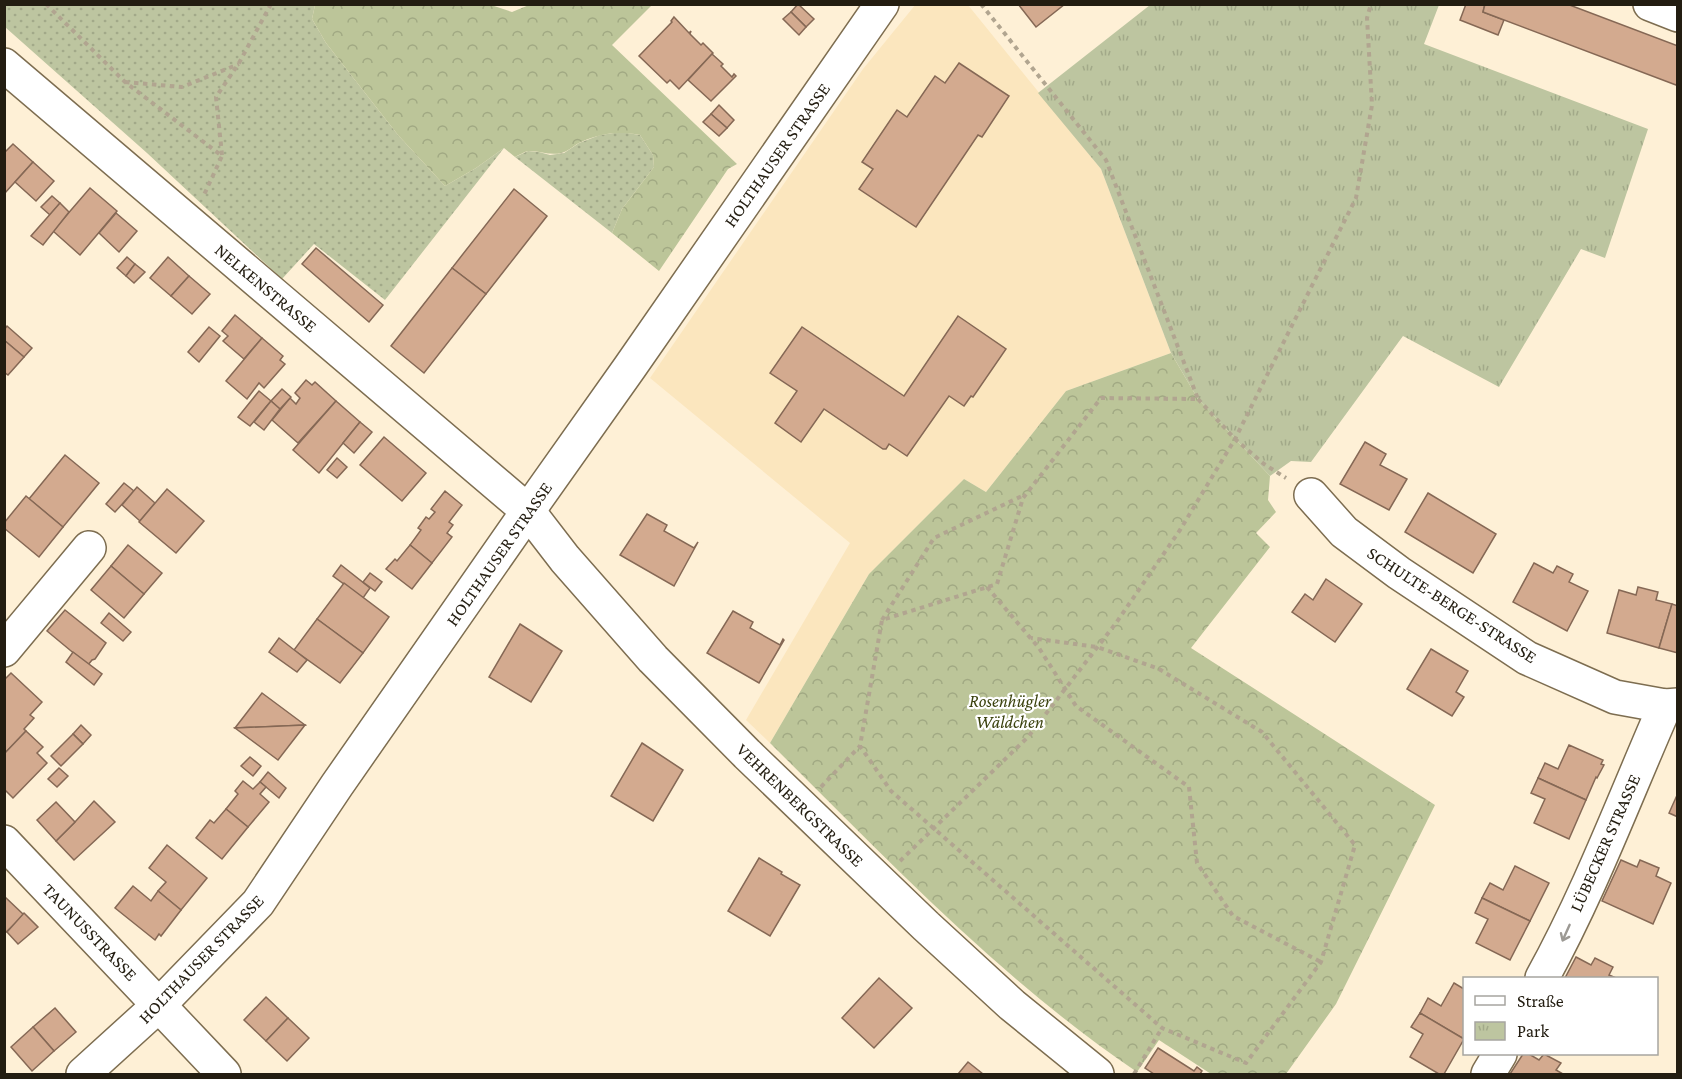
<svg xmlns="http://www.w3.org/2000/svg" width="1682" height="1079" font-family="'Crimson Pro',serif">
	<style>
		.built { fill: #fbe6be }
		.grass { fill: url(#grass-dots) }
		.forest { fill: url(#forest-crowns) }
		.park { fill: url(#park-tufts) }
		.building { fill: #d3aa8f; stroke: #856855; stroke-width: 1.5 }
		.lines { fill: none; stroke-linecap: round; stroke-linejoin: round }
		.minor-casing { stroke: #7d6d50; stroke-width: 36 }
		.path { stroke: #b1a590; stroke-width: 4; stroke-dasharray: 4.5 4.5; stroke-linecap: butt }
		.minor { stroke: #fff; stroke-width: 33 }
		.oneway { stroke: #9c9994 }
		.labels { text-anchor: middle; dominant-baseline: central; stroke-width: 4.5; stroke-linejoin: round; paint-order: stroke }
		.street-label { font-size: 18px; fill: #231d11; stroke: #fff }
		.park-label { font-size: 18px; font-style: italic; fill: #3b420e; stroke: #fff }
	</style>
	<defs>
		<pattern id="grass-dots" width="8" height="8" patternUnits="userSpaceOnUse" patternTransform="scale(1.5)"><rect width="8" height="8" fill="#bdc5a0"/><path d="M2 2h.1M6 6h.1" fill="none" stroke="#a2a989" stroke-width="1.8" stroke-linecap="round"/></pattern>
		<pattern id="forest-crowns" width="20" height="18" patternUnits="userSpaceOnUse" patternTransform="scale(1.5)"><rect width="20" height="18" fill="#bcc599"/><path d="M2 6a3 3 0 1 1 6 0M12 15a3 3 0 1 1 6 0" fill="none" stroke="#a1a983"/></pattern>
		<pattern id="park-tufts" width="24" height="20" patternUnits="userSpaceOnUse" patternTransform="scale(1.5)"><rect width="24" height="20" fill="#bdc5a0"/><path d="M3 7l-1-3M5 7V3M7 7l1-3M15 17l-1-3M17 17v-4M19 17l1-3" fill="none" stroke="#a2a989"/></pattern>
	</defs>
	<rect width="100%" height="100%" fill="#fef0d6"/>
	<!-- built -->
	<polygon class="built" points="916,4 968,5 1101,169 1171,353 1066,391 986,492 964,479 869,574 770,743 746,720 850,543 650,378 863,69"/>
	<!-- grass -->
	<g class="grass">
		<polygon points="4,5 315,5 312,19 326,43 398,135 445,186 476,168 504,148 385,300 314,244 282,279 147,153 5,27"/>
		<polygon points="621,132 640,135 653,155 654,167 622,209 612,233 515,157 528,151 539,152 550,155 564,153 579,143 600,135"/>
	</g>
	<!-- forest -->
	<g class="forest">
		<path d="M315,5L488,4L512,12L529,5H652L612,45L737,164L728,169L659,271L612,233L622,209L654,167L653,155L640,135C617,131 602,133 581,142C574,145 568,152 561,153C549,156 539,150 528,151C524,152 519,155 515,157L504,148L476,168L445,186L398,135L326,43L312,19Z"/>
		<path d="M1171,353L1198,399L1270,476L1268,500L1276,512L1256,533L1270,547L1191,648L1435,805L1336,1004L1286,1074H1211L1159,1040L1137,1072C1001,980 887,859 770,743L869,574L964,479L986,492L1066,391Z"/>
	</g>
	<!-- park -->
	<polygon class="park" points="1150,5 1439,5 1424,44 1648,129 1605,258 1581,249 1499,387 1403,336 1311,462 1291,461 1270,476 1198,399 1171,353 1101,169 1038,93"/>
	<!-- building -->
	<g class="building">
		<polygon points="798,4 814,19 806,27 791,12"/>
		<polygon points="1018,4 1065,4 1036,27"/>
		<polygon points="1466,4 1485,4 1483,12 1504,20 1498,35 1460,20"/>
		<polygon points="1485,4 1567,4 1678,46 1678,81 1676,85 1483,12"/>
		<polygon points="791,12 806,27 799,35 783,19"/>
		<polygon points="674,17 689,33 691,31 690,34 701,45 703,43 713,53 679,89 670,80 667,83 639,56 672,22 671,21"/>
		<polygon points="712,54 723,64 721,66 732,77 734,74 736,76 711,101 688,80"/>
		<polygon points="959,63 1009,96 982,137 978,135 916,227 859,189 873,169 862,162 897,110 907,117 935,76 945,83"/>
		<polygon points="719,105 734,120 727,128 711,114"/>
		<polygon points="711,114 727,128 719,136 703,122"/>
		<polygon points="13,144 33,162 4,194 4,153"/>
		<polygon points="33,162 54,181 36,201 15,182"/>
		<polygon points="90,188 117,211 80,255 53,231"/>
		<polygon points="514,189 547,216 486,294 452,268"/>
		<polygon points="52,196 60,203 50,215 41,207"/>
		<polygon points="60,203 69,212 43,245 31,236"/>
		<polygon points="116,213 137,231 119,252 99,233"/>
		<polygon points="316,248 383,305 369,322 302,264"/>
		<polygon points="127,257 135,264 126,276 117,268"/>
		<polygon points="168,257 189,276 171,296 150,278"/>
		<polygon points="135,264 145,272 134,283 126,276"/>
		<polygon points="452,268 486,294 424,373 391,346"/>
		<polygon points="189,276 210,294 192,314 171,296"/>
		<polygon points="235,315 262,338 244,359 223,341 228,336 222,331"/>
		<polygon points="958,316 1006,349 973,397 971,396 964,406 949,396 907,456 889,444 886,449 883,449 824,409 801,442 775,423 797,391 770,373 802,327 904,396"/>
		<polygon points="7,326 32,348 24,357 4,340 4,330"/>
		<polygon points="209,327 220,336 199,362 188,352"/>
		<polygon points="262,338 283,356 280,360 285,364 264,388 259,383 247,399 226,381"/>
		<polygon points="4,340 24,357 8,375 4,372"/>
		<polygon points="306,380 312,385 315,382 336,401 298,443 272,420 290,398 296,404 300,398 295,393"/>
		<polygon points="282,389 291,397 280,409 271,401"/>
		<polygon points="259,391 271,401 250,426 238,417"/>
		<polygon points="271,401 280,409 264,430 254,422"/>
		<polygon points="336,401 360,422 319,473 293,450"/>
		<polygon points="360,422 372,432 354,453 343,443"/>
		<polygon points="384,437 426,473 402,501 360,465"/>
		<polygon points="1365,442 1386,454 1380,465 1407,479 1389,510 1340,484"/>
		<polygon points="65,455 99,483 63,527 29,499"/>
		<polygon points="337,458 347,467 337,478 327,470"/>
		<polygon points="124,483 134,491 115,512 106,504"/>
		<polygon points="137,487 155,503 140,521 122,505"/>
		<polygon points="167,489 204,521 176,553 139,522"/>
		<polygon points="445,491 462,505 449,522 453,525 447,533 452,537 432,563 410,545 421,530 418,528 426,517 429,519 435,512 431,509"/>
		<polygon points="1428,493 1496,534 1473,573 1405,532"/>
		<polygon points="26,496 63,527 39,557 4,528 4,523"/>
		<polygon points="647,514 667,525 664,531 694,548 698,542 674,586 620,555"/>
		<polygon points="128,545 162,573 144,594 111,566"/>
		<polygon points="410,545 432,563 412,589 386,569 395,559 397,561"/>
		<polygon points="1534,563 1553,573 1557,566 1573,574 1569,582 1588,591 1567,631 1513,602"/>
		<polygon points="341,565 370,588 363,598 333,576"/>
		<polygon points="111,566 144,594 124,618 91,590"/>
		<polygon points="370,573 382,582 375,591 363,582"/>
		<polygon points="1326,579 1362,604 1335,642 1292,612 1305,594 1313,600"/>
		<polygon points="344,583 389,617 363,653 317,619"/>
		<polygon points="1638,587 1658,592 1656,600 1672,604 1659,648 1607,633 1619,590 1636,595"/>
		<polygon points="1672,604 1678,606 1678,653 1659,648"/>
		<polygon points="65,610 106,643 95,659 92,660 88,665 47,631"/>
		<polygon points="733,611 753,622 750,628 780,645 783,639 784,640 759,683 707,653"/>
		<polygon points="109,613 131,632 123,641 101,623"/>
		<polygon points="317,619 363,653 340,683 294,650"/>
		<polygon points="520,624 562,651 531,702 489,677"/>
		<polygon points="279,638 307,660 297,672 269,652"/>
		<polygon points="1431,649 1468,671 1456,692 1464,697 1452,716 1407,689"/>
		<polygon points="73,652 102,674 94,685 66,662"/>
		<polygon points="11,673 42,702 30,715 34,718 24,729 26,731 4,754 4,680"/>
		<polygon points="262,693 305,725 235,728"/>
		<polygon points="81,725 91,735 83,744 73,734"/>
		<polygon points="305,725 278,760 235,728"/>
		<polygon points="26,731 43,747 37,753 47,763 13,798 4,789 4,754"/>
		<polygon points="73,734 83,744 61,766 51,756"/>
		<polygon points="642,743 683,770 653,821 611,796"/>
		<polygon points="1569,745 1603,760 1601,764 1604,765 1597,778 1596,777 1586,800 1538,778 1545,763 1558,769"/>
		<polygon points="250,757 261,766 253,776 241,766"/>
		<polygon points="59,768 68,776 57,787 48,779"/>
		<polygon points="268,772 286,788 279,798 260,782"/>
		<polygon points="1538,778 1586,800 1569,839 1534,823 1545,799 1531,793"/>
		<polygon points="243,781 253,789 260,782 266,787 260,794 269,802 248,827 226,809 238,794 235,791"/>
		<polygon points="1678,793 1678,817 1669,813"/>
		<polygon points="94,801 115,822 74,860 56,841 75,822"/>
		<polygon points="56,802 75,822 56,841 37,820"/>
		<polygon points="226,809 248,827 222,859 196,838 210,820 214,823"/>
		<polygon points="167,845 207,878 181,910 158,891 166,882 149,868"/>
		<polygon points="759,858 782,872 781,874 800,885 770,936 728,911"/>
		<polygon points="1621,860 1637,867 1640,860 1659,868 1656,876 1671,883 1653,924 1602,901"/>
		<polygon points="1515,866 1549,883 1530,921 1482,898 1490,883 1503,890"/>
		<polygon points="133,886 151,901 158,891 181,910 161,936 159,934 155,940 115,908"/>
		<polygon points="4,896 24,915 4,934"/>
		<polygon points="1482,898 1530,921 1510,960 1476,943 1488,919 1475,913"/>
		<polygon points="24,913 38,927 18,944 7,932"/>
		<polygon points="1576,957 1591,965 1595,958 1613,967 1609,975 1616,978 1565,978"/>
		<polygon points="879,978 912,1008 874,1048 842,1018"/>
		<polygon points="1454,983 1464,989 1464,1039 1420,1013 1428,998 1441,1006"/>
		<polygon points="266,997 288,1018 266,1041 244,1020"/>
		<polygon points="55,1008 76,1032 54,1051 33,1027"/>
		<polygon points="1420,1013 1464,1039 1444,1074 1439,1074 1410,1057 1423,1034 1411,1027"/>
		<polygon points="288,1018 309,1038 287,1061 266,1041"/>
		<polygon points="33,1027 54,1051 32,1071 11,1047"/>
		<polygon points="1158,1048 1194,1071 1197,1067 1202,1071 1200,1074 1154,1074 1145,1068"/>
		<polygon points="1523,1054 1529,1054 1539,1060 1544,1054 1561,1063 1556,1070 1563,1074 1510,1074"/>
		<polygon points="968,1062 983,1074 958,1074"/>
	</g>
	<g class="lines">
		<!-- minor casing -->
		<g class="minor-casing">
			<g id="minor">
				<polyline points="1650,4 1678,15"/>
				<polyline points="4,65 528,511 565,559 653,659 747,754 926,926 1012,1005 1097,1074"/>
				<polyline points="1311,495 1344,532 1399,573 1527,658 1615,697 1665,706 1678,705"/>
				<polyline points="4,650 89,548"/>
				<polyline points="4,842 224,1074"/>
				<path d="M1542,978C1590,891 1625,797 1665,706"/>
				<polyline points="83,1074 159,1005 258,903 337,785 528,511 630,367 882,4"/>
				<polyline points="1488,1074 1500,1054"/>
			</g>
		</g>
		<!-- path -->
		<g class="path">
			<polyline points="46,4 125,82 222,156 203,197"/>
			<polyline points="981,4 1106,160 1198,399 1101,398 1023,498 997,584 882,620 860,746 891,791 1162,1028 1246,1063 1321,962 1355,845 1262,732 1159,669 1097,647 1031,638"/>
			<polyline points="125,82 182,87 239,64"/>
			<polyline points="222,155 216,97 239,63 271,4"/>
			<polyline points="1198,399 1235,439 1264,464 1286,478"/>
			<polyline points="987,587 1039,648 1076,706 1189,787 1197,863 1233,916 1321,962"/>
			<polyline points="882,620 934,538 1024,495"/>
			<polyline points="821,787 860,746"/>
			<polyline points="900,861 1028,737 1116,623 1180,530 1235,439 1356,198 1372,105 1367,18 1371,4"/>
			<polyline points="1134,1074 1162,1028"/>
		</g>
		<!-- minor -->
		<use href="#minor" class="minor"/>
	</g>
	<!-- one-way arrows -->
	<defs><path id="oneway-shaft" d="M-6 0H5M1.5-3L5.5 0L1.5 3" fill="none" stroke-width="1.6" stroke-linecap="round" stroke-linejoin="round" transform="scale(1.5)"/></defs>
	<use class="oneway" href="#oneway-shaft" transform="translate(1566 933) rotate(114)"/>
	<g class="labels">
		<!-- street labels -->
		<g class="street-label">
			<text transform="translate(777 155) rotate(-55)">HOLTHAUSER STRASSE</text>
			<text transform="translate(266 288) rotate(40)">NELKENSTRASSE</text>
			<text transform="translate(499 554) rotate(-55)">HOLTHAUSER STRASSE</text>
			<text transform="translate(1452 605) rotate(33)">SCHULTE-BERGE-STRASSE</text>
			<text transform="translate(800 805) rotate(44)">VEHRENBERGSTRASSE</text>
			<text transform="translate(1605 843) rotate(-66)">LÜBECKER STRASSE</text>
			<text transform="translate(90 932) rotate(46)">TAUNUSSTRASSE</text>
			<text transform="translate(201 959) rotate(-46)">HOLTHAUSER STRASSE</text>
		</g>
		<!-- park labels -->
		<g class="park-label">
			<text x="1010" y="701">Rosenhügler<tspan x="1010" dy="21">Wäldchen</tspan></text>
		</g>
	</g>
	<!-- border -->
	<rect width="1682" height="1079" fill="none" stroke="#231d11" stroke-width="12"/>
	<!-- legend -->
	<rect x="1463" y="977" width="195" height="78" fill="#ffffff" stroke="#a7a5a0" stroke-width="1.5"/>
	<rect x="1475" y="996" width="30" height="9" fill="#ffffff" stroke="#a7a5a0" stroke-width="1.5"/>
	<text x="1517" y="1007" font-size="18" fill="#231d11">Straße</text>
	<rect x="1475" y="1022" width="30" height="18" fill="url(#park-tufts)" stroke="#a7a5a0" stroke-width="1.5"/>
	<text x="1517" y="1037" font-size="18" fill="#231d11">Park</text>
</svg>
